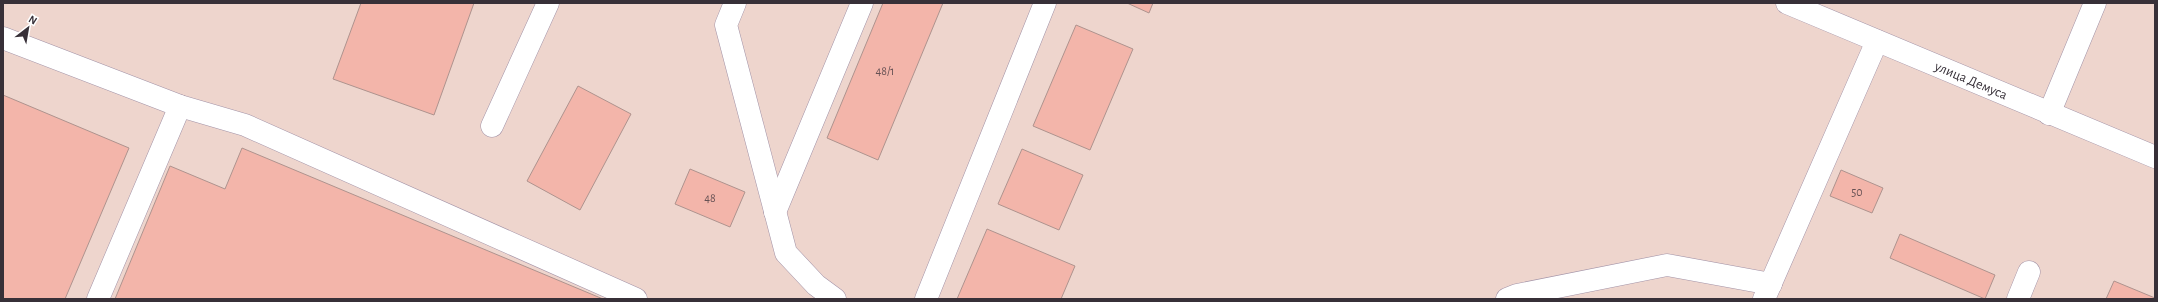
<svg xmlns="http://www.w3.org/2000/svg" width="2158" height="302" font-family="'Alegreya Sans',sans-serif">
	<style>
		.industrial { fill: #eed5cd }
		.building { fill: #f3b5aa; stroke: #ae938e }
		.lines { fill: none; stroke-linecap: round; stroke-linejoin: round }
		.minor-casing { stroke: #a393a7; stroke-width: 23 }
		.minor { stroke: #fff; stroke-width: 22 }
		.labels { text-anchor: middle; dominant-baseline: central; stroke-width: 3.5; stroke-linejoin: round; paint-order: stroke }
		.number-label { font-size: 12px; fill: #665154 }
		.street-label { font-size: 14px; fill: #373038; stroke: #fff }
	</style>
	<rect width="100%" height="100%" fill="#efdef3"/>
	<!-- industrial -->
	<rect class="industrial" x="3" y="3" width="2152" height="296"/>
	<!-- building -->
	<g class="building">
		<polygon points="361,3 474,3 434,115 333,79"/>
		<polygon points="883,3 943,3 878,160 827,138"/>
		<polygon points="1127,3 1153,3 1149,13"/>
		<polygon points="1076,25 1133,49 1090,150 1033,126"/>
		<polygon points="578,86 631,114 580,210 527,181"/>
		<polygon points="3,95 129,148 65,299 3,299"/>
		<polygon points="242,148 603,299 115,299 170,166 225,189"/>
		<polygon points="1022,149 1083,175 1059,230 998,204"/>
		<polygon points="690,169 745,192 730,227 675,204"/>
		<polygon points="1841,170 1883,188 1872,213 1830,196"/>
		<polygon points="987,229 1075,266 1061,299 957,299"/>
		<polygon points="1900,234 1995,275 1985,299 1890,258"/>
		<polygon points="2114,281 2155,298 2155,299 2106,299"/>
	</g>
	<g class="lines">
		<!-- minor casing -->
		<g class="minor-casing">
			<g id="minor">
				<polyline points="735,3 726,25 786,253 816,285 835,299"/>
				<polyline points="1787,3 2155,157"/>
				<polyline points="3,38 180,106 245,125 636,299"/>
				<polyline points="2049,114 2095,3"/>
				<polyline points="492,126 548,3"/>
				<polyline points="775,212 862,3"/>
				<polyline points="98,299 180,106"/>
				<polyline points="926,299 1045,3"/>
				<polyline points="1507,299 1517,295 1667,265 1771,284"/>
				<polyline points="1764,299 1877,41"/>
				<polyline points="2018,299 2029,272"/>
			</g>
		</g>
		<!-- minor -->
		<use href="#minor" class="minor"/>
	</g>
	<g class="labels">
		<!-- number labels -->
		<g class="number-label">
			<text x="885" y="71">48/1</text>
			<text x="1857" y="192">50</text>
			<text x="710" y="198">48</text>
		</g>
		<!-- street labels -->
		<g class="street-label">
			<text transform="translate(1971 81) rotate(23)">улица Демуса</text>
		</g>
	</g>
	<!-- border -->
	<rect width="2158" height="302" fill="none" stroke="#373038" stroke-width="8"/>
	<!-- north arrow -->
	<g transform="translate(28 28) rotate(31)" stroke="#ffffff" stroke-width="3" paint-order="stroke">
	<path d="M0-3L7 15L0 10L-7 15Z" fill="#373038"/>
	<text y="-6" font-size="11" font-weight="bold" text-anchor="middle" fill="#373038">N</text>
	</g>
</svg>
